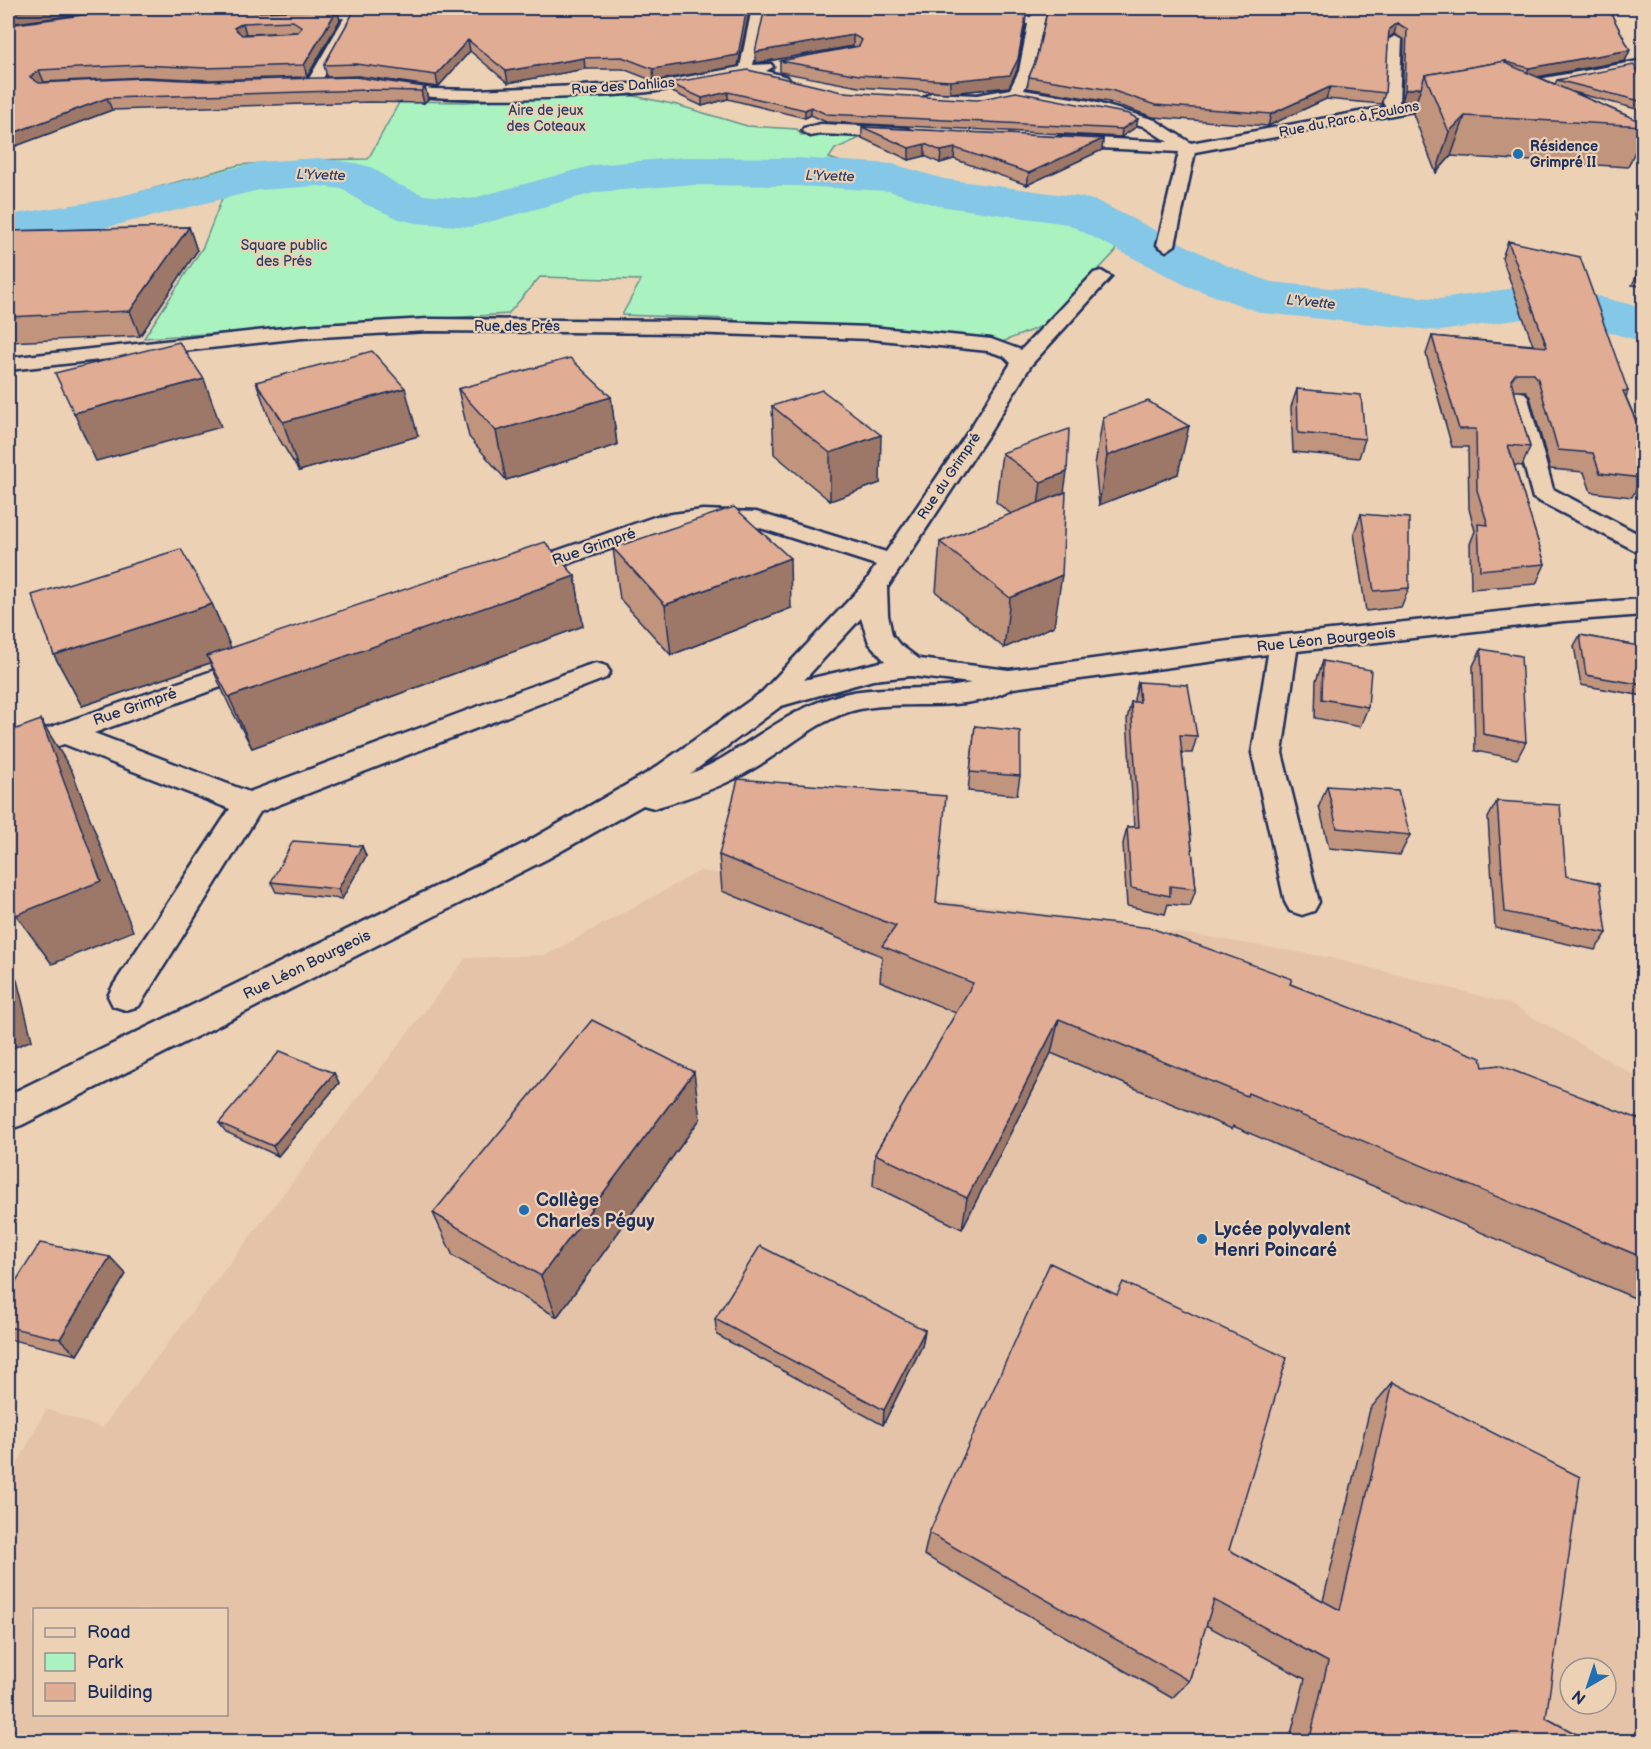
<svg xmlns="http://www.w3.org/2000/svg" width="1651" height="1749" font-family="'Balsamiq Sans',sans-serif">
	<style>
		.built { fill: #e5c3a8; fill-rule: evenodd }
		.green { fill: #aaf2bf; stroke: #62908e; stroke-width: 1.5 }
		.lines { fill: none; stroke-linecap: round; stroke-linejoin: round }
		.river { fill: #85c7e6; fill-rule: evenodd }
		.minor-casing { stroke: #1b2f5e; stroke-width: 5 }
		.minor { fill: #edd1b4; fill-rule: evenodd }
		.wall { fill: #c1947e; stroke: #1b2f5e; stroke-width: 1.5; fill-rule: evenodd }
		.shaded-wall { fill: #9d7867; stroke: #1b2f5e; stroke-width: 1.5 }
		.building { fill: #e0ac93; stroke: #1b2f5e; stroke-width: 1.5; fill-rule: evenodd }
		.poi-dot { fill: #1f6fb2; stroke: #edd1b4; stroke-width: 2 }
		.labels { text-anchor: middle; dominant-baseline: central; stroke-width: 4.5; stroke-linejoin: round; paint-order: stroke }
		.far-street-label { font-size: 14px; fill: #1b2f5e; stroke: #edd1b4 }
		.far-park-label { font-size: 14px; fill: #294268; stroke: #edd1b4 }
		.far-poi-label { font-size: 14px; font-weight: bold; fill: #1b2f5e; stroke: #edd1b4; text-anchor: start }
		.far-water-label { font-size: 14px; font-style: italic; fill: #263e6c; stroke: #edd1b4 }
		.street-label { font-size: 15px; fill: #1b2f5e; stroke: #edd1b4 }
		.near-poi-label { font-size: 18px; font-weight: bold; fill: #1b2f5e; stroke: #edd1b4; text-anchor: start }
	</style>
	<rect width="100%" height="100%" fill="#edd1b4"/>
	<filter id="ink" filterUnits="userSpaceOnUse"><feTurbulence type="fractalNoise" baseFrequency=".0167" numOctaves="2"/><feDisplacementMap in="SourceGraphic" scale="12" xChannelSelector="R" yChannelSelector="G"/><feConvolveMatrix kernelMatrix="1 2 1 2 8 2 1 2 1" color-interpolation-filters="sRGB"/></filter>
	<g filter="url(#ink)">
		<!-- built -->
		<path class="built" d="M700,871L977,904L1202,936L1332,958L1508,1003L1643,1080V1741L8,1742V1482L46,1409L102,1428L466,958L546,955ZM34,1610H226V1714H34ZM1570,1668H1606V1704H1570Z"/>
		<!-- green -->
		<polygon class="green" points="577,95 634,96 677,105 747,126 797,129 801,135 828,131 860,133 864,136 835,149 829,158 942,195 1076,215 1111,232 1116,251 1047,324 1002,342 734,324 734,319 622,315 641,280 540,277 508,314 144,338 203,247 225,191 103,226 8,237 8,221 39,217 97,204 239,165 303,160 368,159 400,101 465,102"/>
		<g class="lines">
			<!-- river -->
			<polygon class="river" points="684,157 796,158 893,164 944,179 1080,197 1097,201 1223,264 1271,282 1440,299 1522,287 1561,287 1644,308 1644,342 1561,319 1522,319 1440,331 1262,313 1187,286 1068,224 939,206 889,191 796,186 684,185 597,192 471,227 416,223 399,219 365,204 342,189 318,186 259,190 104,228 8,243 8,215 104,200 259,162 318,158 355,163 371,167 397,184 424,195 470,199 594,165"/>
			<!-- minor casing -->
			<g class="minor-casing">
				<g id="minor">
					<polygon points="350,8 364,8 319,85 309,85 307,82 344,18 295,20 288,16 295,12"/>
					<path d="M752,8H766L753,65L771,64L773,67L766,71L787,77L789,80L787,83L782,84C771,82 758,76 746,75C717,74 685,87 656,91C617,97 395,108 375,84L382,80L432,89L475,90L654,83L740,67Z"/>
					<polygon points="903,8 943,8 1031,17 1035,8 1047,8 1033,71 1024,90 1090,101 1155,120 1191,143 1386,107 1383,103 1388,40 1395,36 1402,40 1399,102 1401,104 1644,60 1644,68 1195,152 1175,245 1166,251 1157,245 1179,152 1060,146 1052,141 1060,136 1168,142 1143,126 1088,110 1015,97 977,105 926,101 923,98 931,93 977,95 1010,89 1019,71 1028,24 910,12"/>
					<polygon points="821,124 906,128 914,133 906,138 821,134 810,136 802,131 804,128"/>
					<path d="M1101,271L1111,277L1031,365L990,432L887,588L888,615L892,635L899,644L919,659L1009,670L1229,641L1563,605L1644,599V615L1563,621L1297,651L1282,753L1319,902L1314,911L1302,915L1290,911L1285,902L1252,753L1268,654L1013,688C965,715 911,699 860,709C820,717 790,747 756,767C725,786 689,798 654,808L643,805L547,859L22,1125L8,1130V1095L525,843L649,772L762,692L865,583L876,565L754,526L703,524L670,528L516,582L507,580L503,574L507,568L657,516L703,510L756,512L886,552L968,432L1011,363L1004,356L988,351L871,339L688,333L428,331L302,338L8,370V358L302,326L428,319L688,321L871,327L991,339L1021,350L1094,273ZM861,618L869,643L885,661L804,680ZM911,676L971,683C924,694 876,682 830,698C779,714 740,754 690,774L781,706L873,680Z"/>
					<polygon points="1517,391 1525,393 1528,398 1553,489 1644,537 1644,555 1533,498 1506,398 1509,393"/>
					<polygon points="258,655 268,658 272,664 268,670 94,733 249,792 586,666 596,663 606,666 610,672 606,678 260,812 139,1006 126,1010 113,1006 108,996 113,986 230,809 64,744 8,763 8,742"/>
				</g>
			</g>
			<!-- minor -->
			<use href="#minor" class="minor"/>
		</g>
		<!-- wall -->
		<g class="wall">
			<path d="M135,8H336L258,11L256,12L337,10L340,20L307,77L210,80L145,77L43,82L206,81L425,87L428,99L424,103L370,102L112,110L8,149V25ZM296,32H297L244,35L246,34Z"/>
			<polygon points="356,8 750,8 738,66 654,81 623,69 585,69 508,83 470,51 438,87 358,76 327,77 324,65"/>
			<polygon points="765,8 1025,26 1017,70 1009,87 950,93 859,87 780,72 780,61 854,47 853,46 756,63"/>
			<polygon points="960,8 1034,8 1030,15"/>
			<polygon points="1048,8 1608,8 1630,50 1625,61 1538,77 1555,84 1557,80 1637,72 1640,64 1644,63 1644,111 1573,92 1644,123 1644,131 1628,167 1451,156 1436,173 1413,114 1417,99 1402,102 1404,40 1394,34 1388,38 1385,93 1381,104 1326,99 1268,126 1153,117 1109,102 1027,88 1029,77 1036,60"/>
			<polygon points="1641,8 1644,8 1644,58 1638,59"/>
			<polygon points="669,83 842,92 1136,127 1121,137 826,122 811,115 805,118 728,99 702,106 670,91"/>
			<polygon points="862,127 1103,139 1102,150 1027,185 954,159 940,163 925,156 909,160 862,138"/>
			<polygon points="1644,201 1644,233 1634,214 1639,204"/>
			<polygon points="189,227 197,251 140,336 8,342 8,231"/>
			<polygon points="1508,241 1628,391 1626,397 1644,440 1644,458 1639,467 1642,478 1632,497 1591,492 1584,472 1550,469 1530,397 1526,391 1514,391 1530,447 1522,466 1514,465 1545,564 1536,584 1471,589 1470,544 1475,531 1469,509 1468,447 1452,447 1426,354 1432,336 1533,345 1502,258"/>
			<polygon points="1644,263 1644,287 1632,285 1637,275"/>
			<polygon points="256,382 418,436 299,471 273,429"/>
			<polygon points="458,389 611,397 617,445 506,480 469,437"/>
			<polygon points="1297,389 1365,439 1359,458 1293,452 1291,407"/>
			<polygon points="772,406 880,483 830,501 774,454"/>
			<polygon points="1103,417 1178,474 1099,505 1095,465"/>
			<polygon points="1002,453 1064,493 1054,626 1004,648 936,592 940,542 1011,514 996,502"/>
			<polygon points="1361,514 1409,588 1401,607 1366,611 1354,533"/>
			<polygon points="613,548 791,608 671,655 620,599"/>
			<polygon points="575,576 583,626 252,748 230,707 210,663 82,706 54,655 212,604 231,648"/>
			<polygon points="1580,635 1644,647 1644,696 1581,685 1574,646"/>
			<polygon points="1481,649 1526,742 1517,759 1475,751 1473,666"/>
			<polygon points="1323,661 1368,707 1360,727 1315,718 1316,681"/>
			<polygon points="1138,682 1197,736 1192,753 1182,753 1196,889 1190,906 1168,904 1165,914 1127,906 1123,844 1127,827 1134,827 1127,719 1131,702 1134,702 1134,699"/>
			<polygon points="975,726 1020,776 1017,795 968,791"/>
			<polygon points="1327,786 1410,835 1400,855 1329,848 1319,806"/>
			<polygon points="1497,801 1566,876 1607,933 1595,950 1495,928 1488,818"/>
			<polygon points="362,846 366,856 342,899 276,892 271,882"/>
			<polygon points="719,855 936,903 1290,984 1483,1067 1644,1121 1644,1302 1233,1126 1232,1129 1051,1053 962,1229 873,1186 875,1154 956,1013 880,981 882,956 722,891"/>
			<polygon points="334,1073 339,1083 278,1156 226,1132 219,1123"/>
			<polygon points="700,1119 557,1317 453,1256 433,1213"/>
			<polygon points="110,1257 126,1274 77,1355 8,1339 8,1289 11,1289"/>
			<polygon points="715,1319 925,1330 922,1346 883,1425 717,1335"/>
			<polygon points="1393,1382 1546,1718 1591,1742 1289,1742 1305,1679 1206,1625 1189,1681 1172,1698 924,1555 929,1533 1229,1550 1323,1601 1370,1409"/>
			<polygon points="1644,1723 1644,1742 1642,1742"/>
		</g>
		<!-- shaded-wall -->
		<g class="shaded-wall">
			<polygon points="45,8 129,8 8,24 8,25 8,12"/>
			<polygon points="246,8 257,8 258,11 249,18"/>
			<polygon points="747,8 750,8 738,66 654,81 653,69"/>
			<polygon points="1030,8 1034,8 1030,15"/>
			<polygon points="337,10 340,20 307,77 304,65"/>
			<polygon points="1026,15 1025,26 1017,70 1009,87 950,93 950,81"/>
			<polygon points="243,23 246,34 237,39 234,28"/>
			<polygon points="1397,23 1394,34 1386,40 1389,29"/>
			<polygon points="853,35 853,46 756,63 755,52"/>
			<polygon points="468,40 470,51 438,87 436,75"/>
			<polygon points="1630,50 1625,61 1525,79 1529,68"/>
			<polygon points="1644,51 1644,58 1638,59 1641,52"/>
			<polygon points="584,58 585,69 508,83 506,71"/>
			<polygon points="39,70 44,82 35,89 30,77"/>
			<polygon points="425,87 428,99 424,103 421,91"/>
			<polygon points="1330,87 1326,99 1268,126 1271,114"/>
			<polygon points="1421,87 1417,99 1402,102 1405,90"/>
			<polygon points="728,92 728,99 702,106 702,98"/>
			<polygon points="107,98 112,110 8,149 8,135"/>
			<polygon points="811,107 811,115 805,118 805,110"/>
			<polygon points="1465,116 1451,156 1436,173 1449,132"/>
			<polygon points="1138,119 1136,127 1121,137 1122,129"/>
			<polygon points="1103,139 1102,150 1027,185 1029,173"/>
			<polygon points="925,144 925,156 909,160 909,148"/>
			<polygon points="955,148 954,159 940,163 941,151"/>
			<polygon points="189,227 197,251 140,336 130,311"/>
			<polygon points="204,379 221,427 96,461 74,413"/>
			<polygon points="405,388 418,436 299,471 283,422"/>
			<polygon points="611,397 617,445 506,480 496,431"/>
			<polygon points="1189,426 1178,474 1099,505 1107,456"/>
			<polygon points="881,435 880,483 830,501 830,453"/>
			<polygon points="1067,472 1060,521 1035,531 1041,482"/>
			<polygon points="790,558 791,608 671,655 665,605"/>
			<polygon points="1062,575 1054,626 1004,648 1010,598"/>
			<polygon points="575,576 583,626 252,748 229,697"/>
			<polygon points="212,604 234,655 207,656 210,663 82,706 54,655"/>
			<polygon points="41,720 72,771 133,931 52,964 16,915"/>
			<polygon points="362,846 366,856 342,899 338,889"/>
			<polygon points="8,968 17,980 32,1040 8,1050"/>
			<polygon points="1059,1019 1051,1053 962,1229 967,1198"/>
			<polygon points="694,1072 700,1119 557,1317 541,1276"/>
			<polygon points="334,1073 339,1083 278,1156 273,1146"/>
			<polygon points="110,1257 126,1274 77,1355 60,1339"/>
			<polygon points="925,1330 922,1346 883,1425 884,1410"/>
			<polygon points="8,1725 27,1742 8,1742"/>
		</g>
		<!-- building -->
		<g class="building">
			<polygon points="8,8 45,8 8,12"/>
			<path d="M135,8H247L255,12L337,10L304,65L206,68L141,65L39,70L30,77L39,83L141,78L206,81L355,77L425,87L421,91L367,90L107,98L8,135V25ZM293,21L302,27L298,32L242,35L234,28L243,23Z"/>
			<polygon points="356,8 747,8 738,55 653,69 622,57 584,58 506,71 468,40 436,75 356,64 324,65"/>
			<polygon points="765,8 950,8 1026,15 1018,59 1010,75 950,81 859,75 780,61 859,46 862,40 853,35 755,52"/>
			<polygon points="1048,8 1608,8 1630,50 1529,68 1506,62 1506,63 1506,61 1425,75 1421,87 1405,90 1407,29 1397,23 1389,29 1385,93 1330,87 1271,114 1155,105 1111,90 1029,77 1036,60"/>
			<polygon points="1643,8 1644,51 1641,52"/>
			<polygon points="1506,61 1505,63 1644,123 1644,126 1465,116 1449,132 1425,75"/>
			<polygon points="1644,63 1644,102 1557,80 1634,65 1639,76 1640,64"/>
			<polygon points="748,70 842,92 977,100 1016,92 1129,114 1138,119 1122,129 826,114 811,107 805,110 728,92 702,98 669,83"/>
			<polygon points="862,127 1103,139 1029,173 955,148 941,151 925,144 909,148"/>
			<polygon points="1644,201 1644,214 1639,204"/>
			<polygon points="189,227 130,311 8,317 8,231"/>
			<polygon points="1508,241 1580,257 1628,391 1623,391 1644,440 1644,450 1632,448 1642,478 1600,473 1593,453 1558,450 1538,379 1533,373 1516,373 1511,380 1530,447 1508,445 1545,564 1480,570 1478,524 1488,525 1477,490 1476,429 1459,429 1432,336 1547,347"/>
			<polygon points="1644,263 1644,276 1637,275"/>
			<polygon points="179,342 204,379 74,413 55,373"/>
			<polygon points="372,351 405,388 283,422 256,382"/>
			<polygon points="570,358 611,397 496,431 458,389"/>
			<polygon points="1297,389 1361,395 1365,439 1298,433"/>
			<polygon points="822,390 881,435 830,453 772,406"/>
			<polygon points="1148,401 1189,426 1107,456 1103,417"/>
			<polygon points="1069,429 1067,472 1041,482 1002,453"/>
			<polygon points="1066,492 1062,575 1010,598 940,542"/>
			<polygon points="734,507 790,558 665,605 613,548"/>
			<polygon points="1361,514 1409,518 1409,588 1374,591"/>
			<polygon points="545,542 575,576 229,697 207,656"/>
			<polygon points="181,549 212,604 54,655 32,595"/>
			<polygon points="1580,635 1644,647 1644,685 1586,675"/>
			<polygon points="1481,649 1521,656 1526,742 1483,734"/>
			<polygon points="1323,661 1371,670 1368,707 1322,699"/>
			<polygon points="1138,682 1188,685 1197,736 1180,735 1196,889 1170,886 1170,896 1131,888 1127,827 1139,827 1131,702 1140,702"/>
			<polygon points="41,720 101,881 16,915 8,888 8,732"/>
			<polygon points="975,726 1020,731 1020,776 970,772"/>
			<polygon points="738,779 946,796 936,903 1151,928 1292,979 1290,984 1481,1058 1483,1067 1499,1065 1644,1121 1644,1258 1248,1093 1247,1096 1059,1019 967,1198 875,1154 973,983 882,946 896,926 719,855"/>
			<polygon points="1327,786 1398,791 1410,835 1337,828"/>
			<polygon points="1497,801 1560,805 1566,876 1600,883 1607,933 1505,912"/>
			<polygon points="293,841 362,846 338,889 271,882"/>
			<polygon points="592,1020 694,1072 541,1276 433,1213"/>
			<polygon points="280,1051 334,1073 273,1146 219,1123"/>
			<polygon points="40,1243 110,1257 60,1339 8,1327 8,1289 11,1289"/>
			<polygon points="760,1246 925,1330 884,1410 715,1319"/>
			<polygon points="1050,1263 1117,1295 1123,1282 1287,1358 1229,1550 1340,1610 1393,1382 1580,1477 1546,1718 1591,1742 1309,1742 1328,1662 1214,1600 1189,1681 929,1533"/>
		</g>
	</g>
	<!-- markers -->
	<g class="poi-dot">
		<circle cx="1518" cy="154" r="6"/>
		<circle cx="524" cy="1210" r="6"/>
		<circle cx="1202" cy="1239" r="6"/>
	</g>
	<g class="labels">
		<!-- far-street labels -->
		<g class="far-street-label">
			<text transform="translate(623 86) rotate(-4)">Rue des Dahlias</text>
			<text transform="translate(1349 119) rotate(-11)">Rue du Parc à Foulons</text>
			<text x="517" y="326">Rue des Prés</text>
			<text transform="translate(949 476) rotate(-56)">Rue du Grimpré</text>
		</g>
		<!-- far-park labels -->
		<g class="far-park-label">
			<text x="546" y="110">Aire de jeux<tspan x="546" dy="16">des Coteaux</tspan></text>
			<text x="284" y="245">Square public<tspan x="284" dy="16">des Prés</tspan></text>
		</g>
		<!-- far-poi labels -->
		<g class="far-poi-label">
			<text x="1530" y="146">Résidence<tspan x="1530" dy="16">Grimpré II</tspan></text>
		</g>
		<!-- far-water labels -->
		<g class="far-water-label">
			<text transform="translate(321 175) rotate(2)">L'Yvette</text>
			<text transform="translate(830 176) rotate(2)">L'Yvette</text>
			<text transform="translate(1311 302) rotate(6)">L'Yvette</text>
		</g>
		<!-- street labels -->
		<g class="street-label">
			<text transform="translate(594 547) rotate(-19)">Rue Grimpré</text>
			<text transform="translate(1326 640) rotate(-6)">Rue Léon Bourgeois</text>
			<text transform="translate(135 707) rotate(-19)">Rue Grimpré</text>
			<text transform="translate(307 965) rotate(-26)">Rue Léon Bourgeois</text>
		</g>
		<!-- near-poi labels -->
		<g class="near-poi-label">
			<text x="536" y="1200">Collège<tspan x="536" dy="21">Charles Péguy</tspan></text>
			<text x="1214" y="1229">Lycée polyvalent<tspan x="1214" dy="21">Henri Poincaré</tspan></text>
		</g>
	</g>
	<!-- margin -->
	<rect width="1651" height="1749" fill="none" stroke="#edd1b4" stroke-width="30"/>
	<rect x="15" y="15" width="1621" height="1719" fill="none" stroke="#1b2f5e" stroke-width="2" filter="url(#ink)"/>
	<!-- legend -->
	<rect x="33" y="1608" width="195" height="108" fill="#edd1b4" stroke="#999092" stroke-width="1.5"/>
	<rect x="45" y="1628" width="30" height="9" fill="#edd1b4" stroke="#999092" stroke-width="1.5"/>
	<text x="87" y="1638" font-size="18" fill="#1b2f5e">Road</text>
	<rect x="45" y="1653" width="30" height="18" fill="#aaf2bf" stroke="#999092" stroke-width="1.5"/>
	<text x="87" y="1668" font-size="18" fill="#1b2f5e">Park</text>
	<rect x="45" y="1683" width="30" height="18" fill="#e0ac93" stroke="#999092" stroke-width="1.5"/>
	<text x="87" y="1698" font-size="18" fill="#1b2f5e">Building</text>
	<!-- north arrow -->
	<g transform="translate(1588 1686) rotate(219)"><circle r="28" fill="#edd1b4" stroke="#999092" stroke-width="1.5"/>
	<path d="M0-4.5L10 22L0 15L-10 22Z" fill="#1f6fb2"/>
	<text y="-9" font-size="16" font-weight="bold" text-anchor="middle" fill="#1b2f5e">N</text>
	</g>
</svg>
